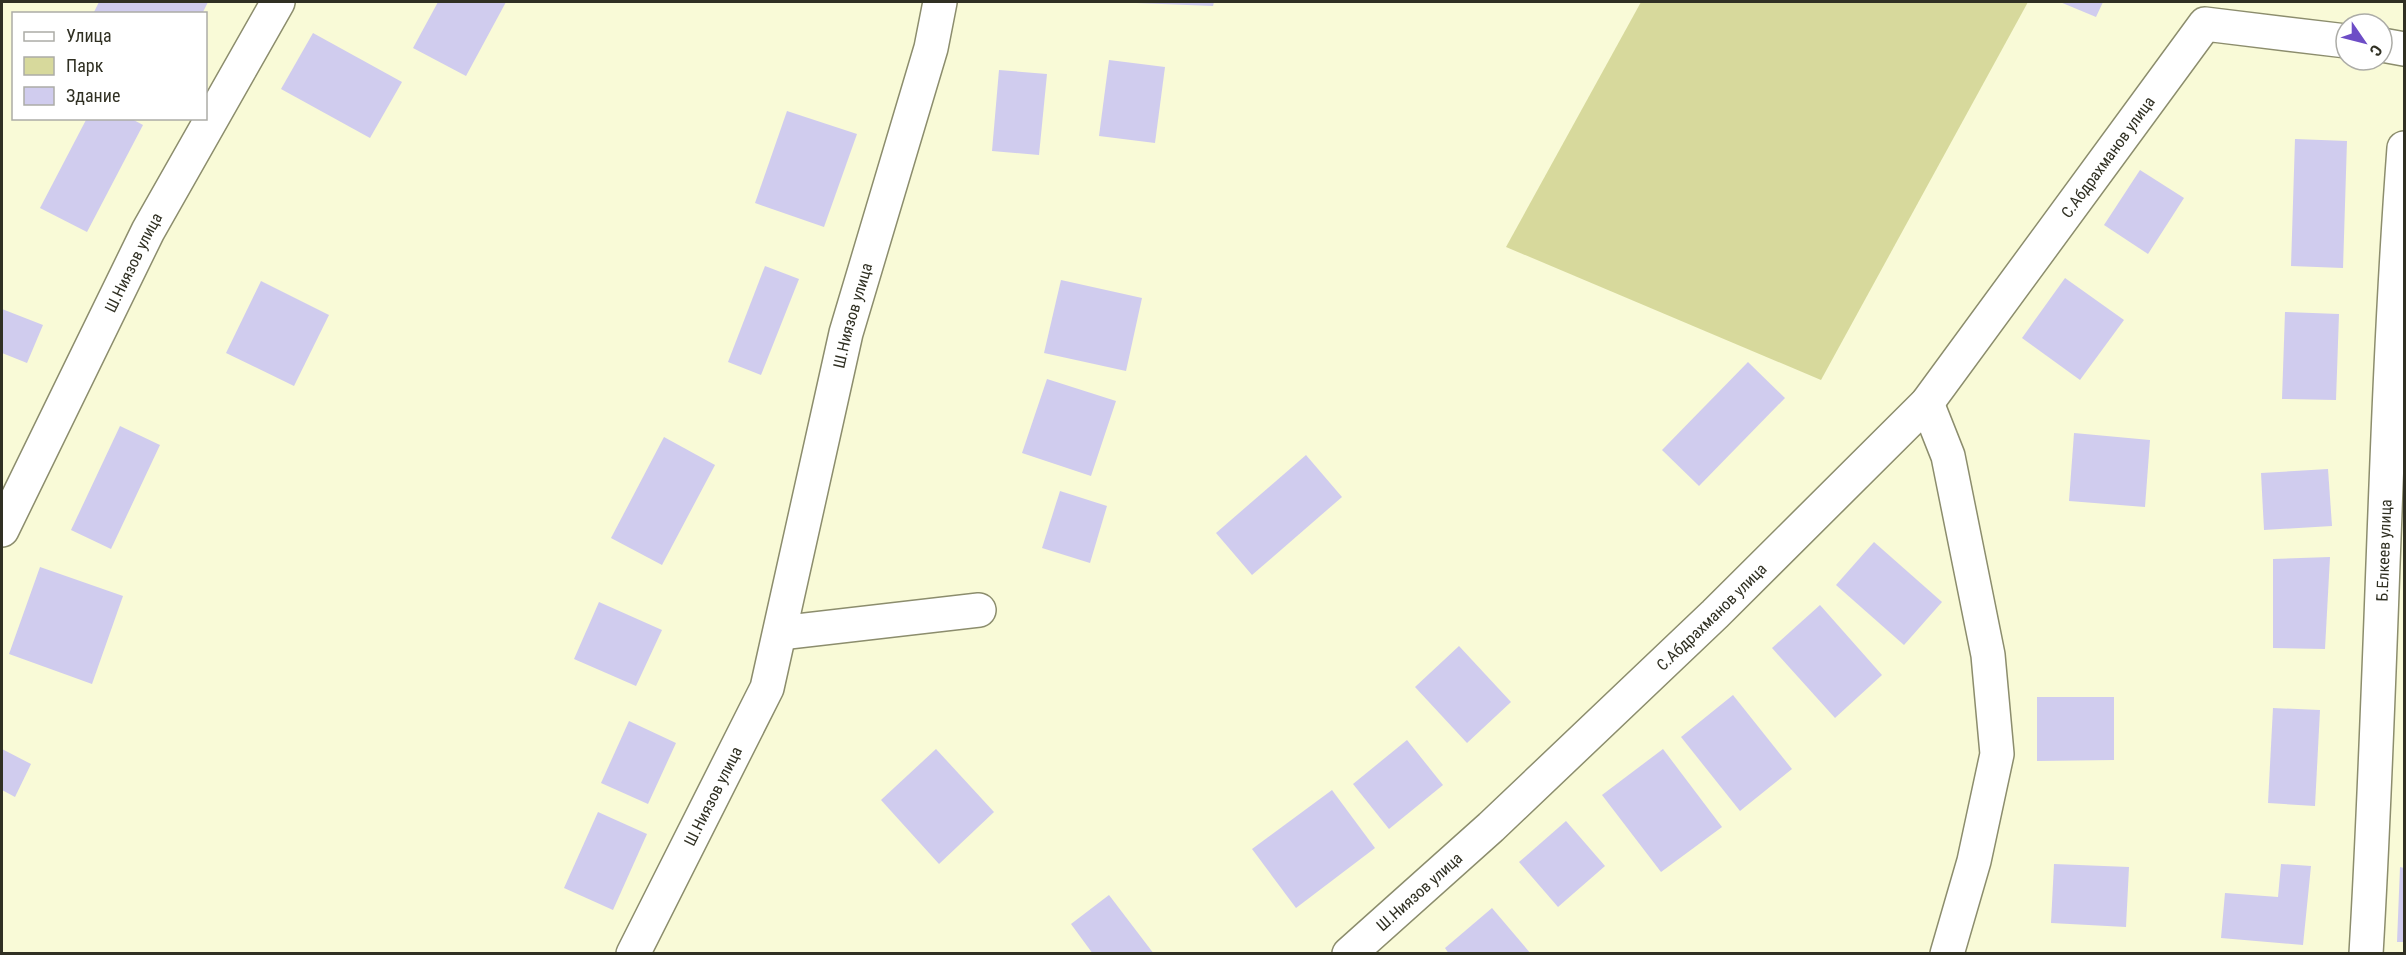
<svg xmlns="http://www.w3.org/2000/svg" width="2406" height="955" font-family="'Roboto Condensed',sans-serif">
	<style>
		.green { fill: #d7d99c }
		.building { fill: #d0ccee }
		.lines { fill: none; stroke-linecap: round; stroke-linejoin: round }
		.minor-casing { stroke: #8c8d6d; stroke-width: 36 }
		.minor { stroke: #fff; stroke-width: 33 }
		.labels { text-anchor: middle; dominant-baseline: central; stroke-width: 4.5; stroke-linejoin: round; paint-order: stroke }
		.street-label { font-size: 16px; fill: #303023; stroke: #fff }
	</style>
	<rect width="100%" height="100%" fill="#f9fad7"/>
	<!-- green -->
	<polygon class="green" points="1641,2 2028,2 1821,380 1506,247"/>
	<!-- building -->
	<g class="building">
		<polygon points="99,2 208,2 202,14 93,14"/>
		<polygon points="438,2 506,2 466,76 413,48"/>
		<polygon points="1136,2 1214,2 1213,6 1136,3"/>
		<polygon points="2060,2 2103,2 2096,17"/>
		<polygon points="313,33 402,82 370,138 281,89"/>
		<polygon points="1109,60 1165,67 1155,143 1099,136"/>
		<polygon points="999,70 1047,74 1039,155 992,151"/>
		<polygon points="787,111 857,134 824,227 755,203"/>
		<polygon points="87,118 130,118 143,125 87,232 40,208"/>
		<polygon points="2295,139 2347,141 2343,268 2291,266"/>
		<polygon points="2140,170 2184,198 2148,254 2104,225"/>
		<polygon points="765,266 799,279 761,375 728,362"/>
		<polygon points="2065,278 2124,320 2080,380 2022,338"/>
		<polygon points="1061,280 1142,298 1126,371 1044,353"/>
		<polygon points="261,281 329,315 294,386 226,353"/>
		<polygon points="2,309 43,325 27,363 2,353"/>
		<polygon points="2285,312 2339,314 2336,400 2282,399"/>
		<polygon points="1748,362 1785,398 1699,486 1662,450"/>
		<polygon points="1047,379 1116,401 1091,476 1022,453"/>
		<polygon points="120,426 160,445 111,549 71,530"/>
		<polygon points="2074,433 2150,440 2145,507 2069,501"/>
		<polygon points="664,437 715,465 662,565 611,538"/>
		<polygon points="1306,455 1342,497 1252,575 1216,533"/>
		<polygon points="2328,469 2332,526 2264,530 2261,473"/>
		<polygon points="1060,491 1107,506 1090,563 1042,548"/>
		<polygon points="1874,542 1942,602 1904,645 1836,585"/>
		<polygon points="2330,557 2325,649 2273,648 2273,559"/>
		<polygon points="40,567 123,596 92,684 9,654"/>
		<polygon points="599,602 662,630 636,686 574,659"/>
		<polygon points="1820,605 1882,675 1835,718 1772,648"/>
		<polygon points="1459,646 1511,702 1467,743 1415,687"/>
		<polygon points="1733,695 1792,769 1740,811 1681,737"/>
		<polygon points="2037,697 2114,697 2114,760 2037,761"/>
		<polygon points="2273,708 2320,710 2315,806 2268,803"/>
		<polygon points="629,721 676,743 648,804 601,783"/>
		<polygon points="1407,740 1443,785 1389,829 1353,784"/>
		<polygon points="2,749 31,764 15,797 2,790"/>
		<polygon points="936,749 994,812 939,864 881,800"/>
		<polygon points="1663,749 1722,827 1661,872 1602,795"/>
		<polygon points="1332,790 1375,848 1296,908 1252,849"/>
		<polygon points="598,812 647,834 613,910 564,888"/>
		<polygon points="1566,821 1605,866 1558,907 1519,862"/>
		<polygon points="2054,864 2129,867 2126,927 2051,923"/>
		<polygon points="2281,864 2311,866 2303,945 2221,938 2225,893 2278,897"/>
		<polygon points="2400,867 2404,868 2404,942 2397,942"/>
		<polygon points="1109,895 1154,954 1093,954 1071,924"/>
		<polygon points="1492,908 1531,954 1449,954 1445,948"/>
	</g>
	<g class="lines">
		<!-- minor casing -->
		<g class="minor-casing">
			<g id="minor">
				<polyline points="2382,45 2404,49"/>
				<polyline points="1927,403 1948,456 1988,655 1997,754 1974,861 1947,954"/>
				<path id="s1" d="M2,530L148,231L278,2"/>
				<polyline points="780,633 979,610"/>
				<path id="s2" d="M633,954L767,688L846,333L931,48L940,2"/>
				<path id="s3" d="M1349,954L1491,827L1715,614L1927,403L2205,24L2346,41"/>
				<path id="s4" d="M2366,954C2382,685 2384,416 2404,148"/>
			</g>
		</g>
		<!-- minor -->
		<use href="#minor" class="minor"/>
	</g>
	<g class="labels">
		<!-- street labels -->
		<g class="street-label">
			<text stroke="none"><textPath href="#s3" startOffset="1104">С.Абдрахманов улица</textPath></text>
			<text stroke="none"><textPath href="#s1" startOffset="298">Ш.Ниязов улица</textPath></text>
			<text stroke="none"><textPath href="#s2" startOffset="680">Ш.Ниязов улица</textPath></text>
			<text stroke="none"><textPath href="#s4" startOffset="404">Б.Елкеев улица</textPath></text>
			<text stroke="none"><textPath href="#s3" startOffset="495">С.Абдрахманов улица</textPath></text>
			<text stroke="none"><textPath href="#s2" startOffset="177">Ш.Ниязов улица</textPath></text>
			<text stroke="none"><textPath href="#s3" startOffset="94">Ш.Ниязов улица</textPath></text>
		</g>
	</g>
	<!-- border -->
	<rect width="2406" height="955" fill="none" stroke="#303023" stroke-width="6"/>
	<!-- legend -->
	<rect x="12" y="12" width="195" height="108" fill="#ffffff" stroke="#acaca7" stroke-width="1.5"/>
	<rect x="24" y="32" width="30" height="9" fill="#ffffff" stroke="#acaca7" stroke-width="1.5"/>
	<text x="66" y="42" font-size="18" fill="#303023">Улица</text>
	<rect x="24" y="57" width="30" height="18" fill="#d7d99c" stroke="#acaca7" stroke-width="1.5"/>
	<text x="66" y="72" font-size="18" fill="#303023">Парк</text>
	<rect x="24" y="87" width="30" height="18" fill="#d0ccee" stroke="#acaca7" stroke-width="1.5"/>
	<text x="66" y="102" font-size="18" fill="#303023">Здание</text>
	<!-- north arrow -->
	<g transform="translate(2364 42) rotate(125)"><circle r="28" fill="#ffffff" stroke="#acaca7" stroke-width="1.5"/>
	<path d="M0-4.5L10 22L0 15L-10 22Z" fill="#6d4dc6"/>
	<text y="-9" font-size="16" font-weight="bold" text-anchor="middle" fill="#303023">С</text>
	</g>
</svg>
